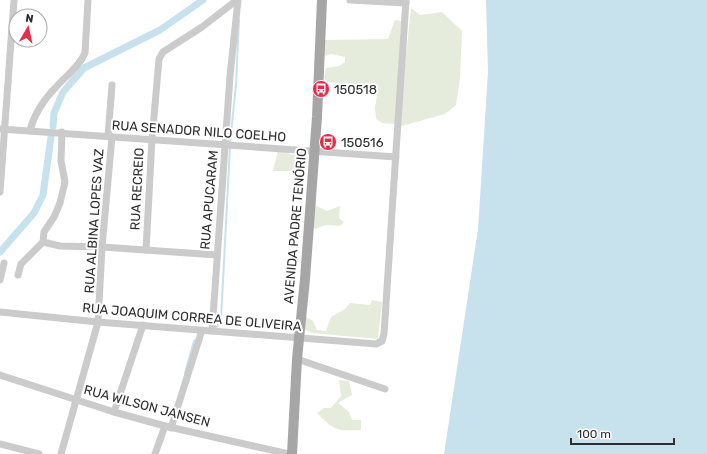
<svg xmlns="http://www.w3.org/2000/svg" width="707" height="454" font-family="Rubik,sans-serif">
	<style>
		.green { fill: #e6ecdb }
		.water { fill: #c7e1ed }
		.lines { fill: none; stroke-linecap: round; stroke-linejoin: round }
		.stream { stroke: #c7e1ed; stroke-width: 2 }
		.canal { stroke: #c7e1ed; stroke-width: 7 }
		.street { stroke: #cbcbcb; stroke-width: 7 }
		.primary { stroke: #a6a6a6; stroke-width: 10 }
		.labels { text-anchor: middle; dominant-baseline: central; stroke-width: 4; stroke-linejoin: round; paint-order: stroke }
		.poi-label { font-size: 13px; fill: #2e2e2e; stroke: #fff; text-anchor: start }
		.street-label { font-size: 13px; fill: #2e2e2e; stroke: #fff }
	</style>
	<rect width="100%" height="100%" fill="#fff"/>
	<!-- green -->
	<g class="green">
		<polygon points="411,8 420,15 442,12 462,31 460,79 456,105 445,114 398,127"/>
		<polygon points="395,20 401,21 396,124 382,123 376,119 375,108 377,95 351,94 354,84 327,82 324,78 326,68 339,66 345,62 345,57 331,54 325,56 325,40 388,39"/>
		<polygon points="278,151 303,157 303,173 290,171 273,171"/>
		<polygon points="315,205 327,211 340,206 339,218 344,222 340,226 326,225 315,229 312,225"/>
		<polygon points="372,300 382,302 378,339 312,333 304,329 304,316 313,321 317,330 326,331 331,317 345,309 350,303 370,305"/>
		<path d="M339,380L349,381L352,395L338,403L349,412L352,420H361V430C336,431 335,431 317,413L324,408H331L341,396Z"/>
	</g>
	<!-- water -->
	<polygon class="water" points="486,0 707,0 707,454 444,454 478,229 488,72"/>
	<g class="lines">
		<!-- stream -->
		<g class="stream">
			<polyline points="230,143 236,85 239,20"/>
			<polyline points="215,328 217,327 221,319 230,147"/>
			<polyline points="185,373 194,341 198,339"/>
		</g>
		<!-- canal -->
		<g class="canal">
			<polyline points="53,126 54,113 63,92 84,68 160,30 203,0"/>
			<polyline points="0,252 34,213 43,195 51,137"/>
		</g>
		<!-- street -->
		<g class="street">
			<polyline points="350,0 406,3"/>
			<polyline points="0,129 396,157"/>
			<path d="M30,130C35,112 44,99 57,86C67,75 79,67 85,53L88,0"/>
			<polyline points="108,136 112,85"/>
			<polyline points="0,192 14,0"/>
			<polyline points="43,242 60,246 102,247 217,255"/>
			<polyline points="146,250 152,139 159,59 163,52 202,27 237,0"/>
			<polyline points="18,275 21,264 43,242 44,232 54,217 60,203 65,182 61,161 62,132"/>
			<polyline points="0,280 4,263"/>
			<polyline points="0,312 98,322 364,343 376,344 382,341 384,334 406,0"/>
			<polyline points="212,331 230,76 238,0"/>
			<polyline points="297,359 385,389"/>
			<polyline points="0,375 114,412 165,426 289,454"/>
			<polyline points="114,412 143,325"/>
			<polyline points="171,428 202,330"/>
			<polyline points="0,444 39,454"/>
			<polyline points="61,454 98,322 102,247 112,137"/>
			<polyline points="155,454 165,426"/>
		</g>
		<!-- primary -->
		<polyline class="primary" points="292,454 297,359 305,279 317,117 322,0"/>
	</g>
	<!-- icons -->
	<defs>
		<g id="bus-disc" transform="scale(0.9)"><circle r="9.5" fill="#eb2a48" stroke="#fff"/><path d="M-5-6H5V4H4V6H2V4H-2V6H-4V4H-5ZM-3.5-4V0h7V-4ZM-3.5 1.2v1.5H-2V1.2ZM2 1.2v1.5H3.5V1.2Z" fill="#fff"/></g>
	</defs>
	<g fill-rule="evenodd">
		<use href="#bus-disc" x="321" y="89"/>
		<use href="#bus-disc" x="328" y="142"/>
	</g>
	<g class="labels">
		<!-- poi labels -->
		<g class="poi-label">
			<text x="334" y="89">150518</text>
			<text x="341" y="142">150516</text>
		</g>
		<!-- street labels -->
		<g class="street-label">
			<text transform="translate(199 131) rotate(4)">RUA SENADOR NILO COELHO</text>
			<text transform="translate(137 189) rotate(-87)">RUA RECREIO</text>
			<text transform="translate(209 200) rotate(-85)">RUA APUCARAM</text>
			<text transform="translate(94 221) rotate(-86)">RUA ALBINA LOPES VAZ</text>
			<text transform="translate(295 226) rotate(-85)">AVENIDA PADRE TENÓRIO</text>
			<text transform="translate(192 317) rotate(5)">RUA JOAQUIM CORREA DE OLIVEIRA</text>
			<text transform="translate(147 406) rotate(15)">RUA WILSON JANSEN</text>
		</g>
	</g>
	<!-- north arrow -->
	<g transform="translate(28 28) rotate(9)"><circle r="19" fill="#ffffff" stroke="#ababab"/>
	<path d="M0-3L7 15L0 10L-7 15Z" fill="#eb2a48"/>
	<text y="-6" font-size="11" font-weight="bold" text-anchor="middle" fill="#2e2e2e">N</text>
	</g>
	<!-- scale -->
	<path d="M571 438v6h103v-6" fill="none" stroke="#2e2e2e" stroke-width="2"/>
	<text x="577" y="438" font-size="12" fill="#2e2e2e" stroke="#ffffff" stroke-width="3" paint-order="stroke">100 m</text>
</svg>
